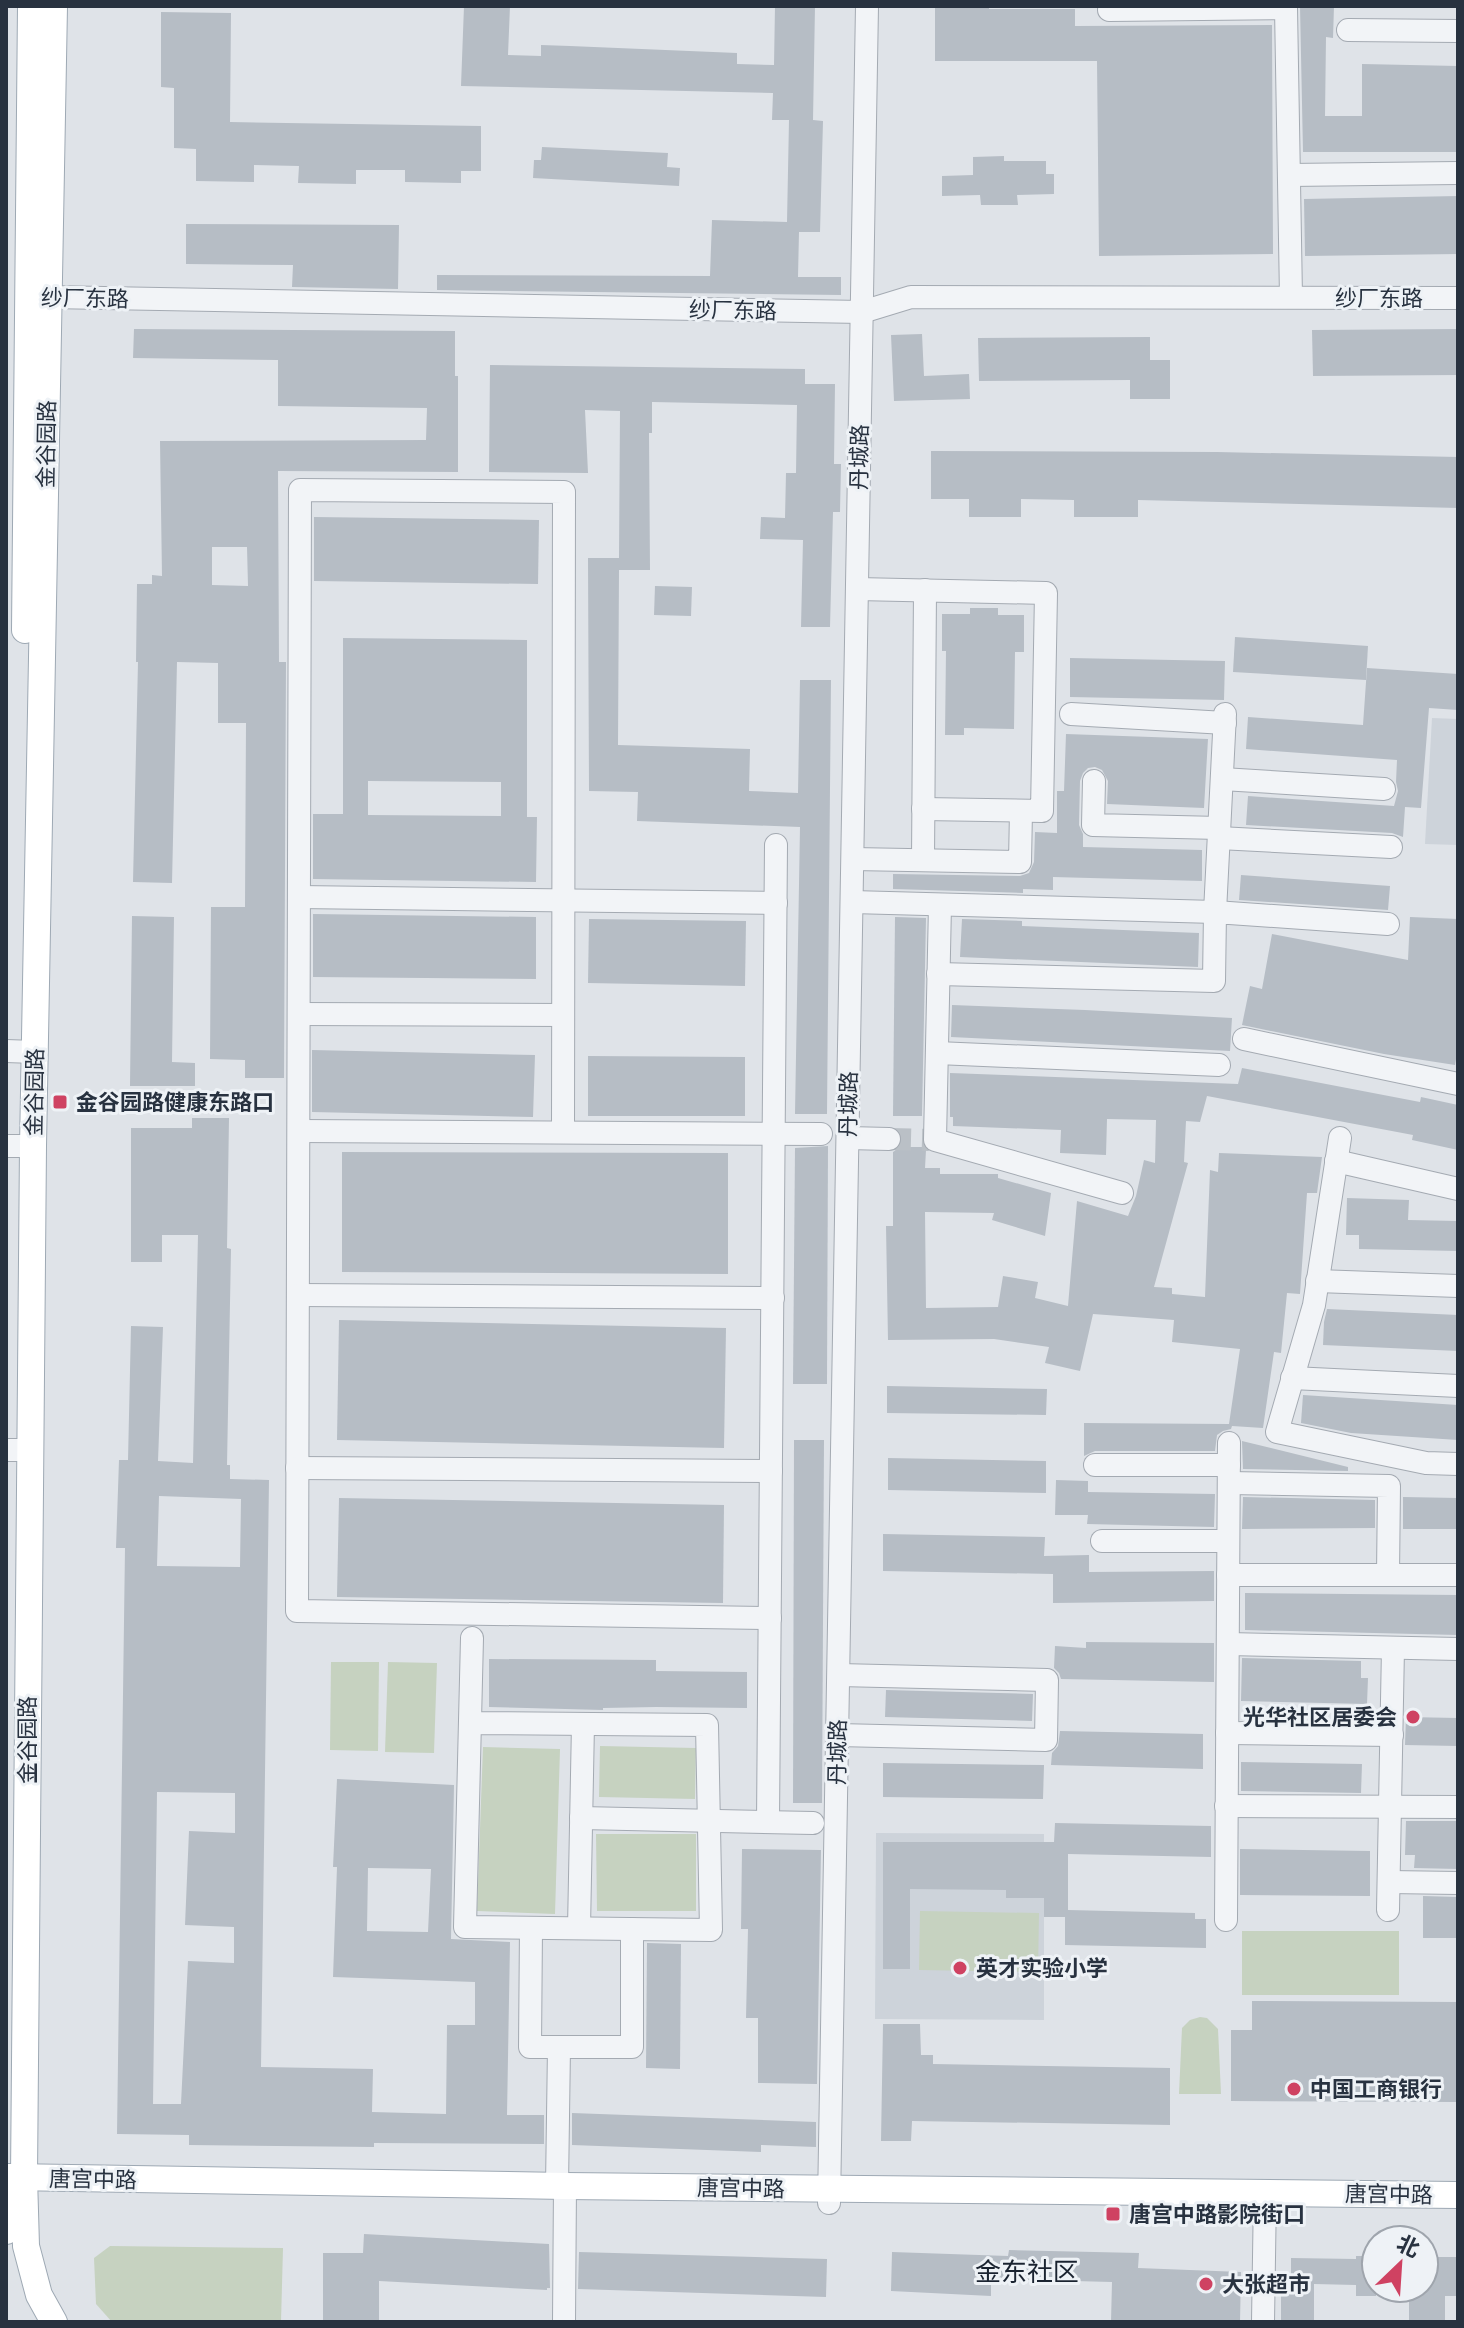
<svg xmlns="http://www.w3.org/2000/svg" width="1464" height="2328" font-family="'Space Grotesk','Noto Sans SC',sans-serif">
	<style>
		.built { fill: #cdd3da }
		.green { fill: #c6d2c0 }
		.building { fill: #b6bdc5; fill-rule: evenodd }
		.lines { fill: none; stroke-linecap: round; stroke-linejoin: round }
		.minor-tunnel { stroke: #bac0c6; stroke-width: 22; stroke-dasharray: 22 11; stroke-linecap: butt }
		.minor-casing { stroke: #a4aab2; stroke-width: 24 }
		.major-casing { stroke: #9ea9b4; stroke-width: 28 }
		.minor { stroke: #f2f4f7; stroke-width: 22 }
		.major { stroke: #fff; stroke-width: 26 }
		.poi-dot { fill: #cf4262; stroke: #eef2f6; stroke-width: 3 }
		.labels { text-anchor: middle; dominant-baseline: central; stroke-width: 6; stroke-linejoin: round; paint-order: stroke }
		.street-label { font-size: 22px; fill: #283240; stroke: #eef2f6 }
		.poi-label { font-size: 22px; font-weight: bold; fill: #283240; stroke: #eef2f6; text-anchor: start }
		.quarter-label { font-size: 26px; fill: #1a2330; stroke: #eef2f6 }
	</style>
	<rect width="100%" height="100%" fill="#dfe3e8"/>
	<!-- built -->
	<g class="built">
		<polygon points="1432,718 1458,719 1458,845 1425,844"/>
		<polygon points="876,1833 1044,1834 1044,2020 875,2019"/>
	</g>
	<!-- green -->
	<g class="green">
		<polygon points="331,1662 379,1662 378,1751 330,1750"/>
		<polygon points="388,1662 437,1663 434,1753 385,1752"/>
		<polygon points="600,1746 696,1748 695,1799 599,1797"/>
		<polygon points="483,1747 560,1749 555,1914 477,1911"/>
		<polygon points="596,1834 696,1834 696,1911 597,1911"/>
		<polygon points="920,1911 1039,1913 1038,1972 919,1970"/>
		<rect x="1242" y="1931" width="157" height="64"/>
		<polygon points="1200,2017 1207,2018 1218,2029 1221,2094 1179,2094 1182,2028 1190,2020"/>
		<polygon points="110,2246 283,2248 281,2322 112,2322 96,2304 94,2258"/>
	</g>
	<!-- building -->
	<g class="building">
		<polygon points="464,6 510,6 508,55 541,56 541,45 570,46 737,53 737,64 774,65 775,6 815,6 813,120 823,121 820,232 799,232 798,277 841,277 841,295 437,290 437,275 710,276 712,220 787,222 789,120 772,120 773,93 461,86"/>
		<polygon points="935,6 989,6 989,9 1075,9 1075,26 1272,25 1273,254 1099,256 1097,61 935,61"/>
		<polygon points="1300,6 1334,6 1333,38 1326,37 1325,116 1362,116 1362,64 1458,66 1458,152 1303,152"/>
		<polygon points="161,12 231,13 230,122 481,126 481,171 461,171 461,183 405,182 405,170 356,170 356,184 298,183 299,166 254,165 254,182 196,181 196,149 174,148 174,88 161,87"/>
		<polygon points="542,147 668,153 667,167 680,168 679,186 533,178 534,160 541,160"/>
		<polygon points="1004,156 1004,161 1046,161 1046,174 1054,174 1054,194 1017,195 1018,205 981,205 980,195 942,196 942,176 973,175 973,157"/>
		<polygon points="1458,196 1458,254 1305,256 1304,199"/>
		<polygon points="186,224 399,225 398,289 292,287 293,265 186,264"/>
		<path d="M134,329L455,331V376H458V472L278,471L279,662H286L284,1078H245V1060L210,1059L211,907H245L246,723H218V663L177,662L172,883L133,882L138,662H136L137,584H152V575L162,576L160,441L426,440L427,408L278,406V360L133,358ZM212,547H247L248,586L212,585Z"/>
		<polygon points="1458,329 1458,375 1313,376 1312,330"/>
		<polygon points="922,334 924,376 969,374 970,399 894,401 891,335"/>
		<polygon points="1150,337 1150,360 1170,360 1170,399 1130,399 1130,380 979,381 978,338"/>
		<polygon points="490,365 805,369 805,384 835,384 834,464 841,464 840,512 833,512 830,627 801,627 803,540 760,539 761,517 785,518 786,473 796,473 797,405 652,402 652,433 649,433 650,570 619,570 618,745 750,749 749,791 798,793 800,680 831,680 827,1114 795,1114 800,827 637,821 638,792 589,791 588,558 619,558 620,411 585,410 588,473 489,472"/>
		<polygon points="931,451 1217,452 1458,457 1458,508 1138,500 1138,517 1074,517 1074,500 1021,499 1021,517 969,517 969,499 931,499"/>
		<polygon points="314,517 539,520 538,584 314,581"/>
		<polygon points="655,586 692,587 691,616 654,615"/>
		<polygon points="970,608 998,608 998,615 1024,615 1024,652 1015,652 1014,729 964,728 964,735 945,735 946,651 942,651 942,614 970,614"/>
		<polygon points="1235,637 1368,646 1366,680 1233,672"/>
		<path d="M343,638L527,640V817H537L536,882L313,879V814H343ZM368,781L501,782V816L368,815Z"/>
		<polygon points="1070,658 1225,661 1224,700 1070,697"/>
		<polygon points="1367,668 1458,674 1458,710 1429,708 1421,808 1405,807 1403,837 1392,833 1246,825 1248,796 1394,806 1398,791 1396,782 1397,760 1246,749 1248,717 1363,725"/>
		<polygon points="1066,734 1208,739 1204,808 1107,804 1108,781 1102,770 1095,767 1088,768 1083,773 1080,781 1079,825 1083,834 1083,847 1202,850 1202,881 1053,877 1053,890 1023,889 1023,893 893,889 893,874 1020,876 1029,873 1034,862 1035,832 1057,833 1057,791 1064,791"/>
		<polygon points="1241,875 1390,886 1388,910 1239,900"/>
		<polygon points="313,914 536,917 536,979 313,977"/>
		<polygon points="132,916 174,917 172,1062 195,1063 195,1086 130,1086"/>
		<polygon points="895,917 926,918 922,1116 893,1116"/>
		<polygon points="1410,917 1458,919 1458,1047 1455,1065 1384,1054 1242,1025 1250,986 1262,989 1272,934 1408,960"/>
		<polygon points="589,919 746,921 745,986 588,983"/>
		<polygon points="962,919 1022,921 1022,926 1199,933 1198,967 960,957"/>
		<polygon points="952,1005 1085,1010 1232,1018 1230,1051 951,1037"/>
		<polygon points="312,1050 535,1055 533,1117 312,1112"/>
		<polygon points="588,1056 745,1057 745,1116 588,1116"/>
		<polygon points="1242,1068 1420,1102 1421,1097 1458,1105 1458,1150 1412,1140 1413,1135 1207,1096 1200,1122 1186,1121 1184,1162 1188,1163 1154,1287 1172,1288 1172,1294 1205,1297 1210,1170 1218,1172 1219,1153 1322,1157 1317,1193 1307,1193 1300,1294 1287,1293 1281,1353 1274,1352 1263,1428 1232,1426 1231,1429 1223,1431 1217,1435 1215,1451 1095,1451 1084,1456 1084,1423 1229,1424 1240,1349 1172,1342 1174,1320 1093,1314 1080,1371 1045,1363 1049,1347 994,1339 888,1340 886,1226 893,1226 893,1152 900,1147 923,1147 926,1150 925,1168 940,1168 940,1174 998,1174 998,1178 1051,1193 1045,1236 992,1220 994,1213 925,1212 926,1308 998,1307 1003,1276 1038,1282 1035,1298 1068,1306 1077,1201 1128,1216 1136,1196 1144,1160 1155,1163 1156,1120 1107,1119 1106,1155 1060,1153 1061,1130 953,1126 953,1117 950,1117 950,1073 1238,1084"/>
		<path d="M192,1118H229L227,1248L231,1249L227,1465H230V1479L269,1480L261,2067L373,2069L372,2112L446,2114L447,2025H475V1982L333,1977L337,1867H333L337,1779L454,1785L451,1939L510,1942L507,2115H544V2144L374,2143V2147L189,2145V2135L117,2134L125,1548H116L119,1460H128L131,1326L163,1327L158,1461L193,1463L198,1235H162V1262H131V1128H192ZM159,1496L241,1499L240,1567L157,1566ZM157,1792L235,1793V1833L189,1831L185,1925L234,1927V1963L188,1961L181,2104H153ZM368,1868L431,1869L428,1932L367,1931Z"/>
		<polygon points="828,1146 827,1384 793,1384 795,1148"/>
		<polygon points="342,1152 728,1153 728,1274 342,1272"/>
		<polygon points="1347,1198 1409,1200 1408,1220 1458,1221 1458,1251 1359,1249 1359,1235 1346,1235"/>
		<polygon points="1327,1309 1458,1315 1458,1351 1323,1345 1324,1322"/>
		<polygon points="339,1320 726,1328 724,1448 337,1440"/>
		<polygon points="887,1386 1047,1389 1046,1415 887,1413"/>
		<polygon points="1303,1395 1458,1405 1458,1440 1351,1433 1301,1423"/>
		<polygon points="794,1440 824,1440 822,1803 793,1803"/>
		<polygon points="1242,1441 1348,1467 1348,1471 1243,1469"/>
		<polygon points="888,1458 1046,1461 1046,1493 888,1490"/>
		<polygon points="1056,1480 1088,1481 1088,1492 1215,1494 1214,1527 1087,1524 1088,1515 1055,1515"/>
		<polygon points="1243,1497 1375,1500 1375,1528 1242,1529"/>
		<polygon points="1403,1497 1458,1498 1458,1529 1403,1529"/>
		<polygon points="339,1498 724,1505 723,1603 337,1597"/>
		<polygon points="883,1534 1045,1537 1044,1556 1089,1555 1089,1572 1214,1571 1214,1601 1053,1603 1053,1574 883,1571"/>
		<polygon points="1245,1593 1458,1595 1458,1635 1245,1630"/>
		<polygon points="1086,1642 1214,1643 1214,1682 1061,1679 1059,1673 1054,1668 1055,1646 1086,1648"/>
		<polygon points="1242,1658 1361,1661 1361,1678 1368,1678 1367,1704 1241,1701"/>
		<polygon points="489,1659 656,1660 656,1671 747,1672 747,1708 656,1707 603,1708 603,1710 489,1707"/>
		<polygon points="886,1690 1033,1694 1032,1721 885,1717"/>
		<polygon points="1406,1717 1458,1718 1458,1746 1405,1745"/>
		<polygon points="1060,1731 1203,1734 1203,1769 1051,1765 1052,1753 1058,1746"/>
		<polygon points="1241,1762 1362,1764 1361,1793 1241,1791"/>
		<polygon points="883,1763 1044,1765 1043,1799 883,1797"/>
		<polygon points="1406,1821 1458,1821 1458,1869 1414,1868 1415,1855 1405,1855"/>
		<polygon points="1055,1823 1211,1826 1211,1857 1068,1854 1068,1910 1195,1913 1195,1919 1206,1919 1206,1948 1065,1945 1065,1917 1044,1917 1044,1898 1006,1898 1006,1890 910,1889 910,1969 883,1969 883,1842 1054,1842"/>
		<polygon points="742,1849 821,1850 817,2084 758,2083 758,2018 746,2018 748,1929 741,1929"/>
		<polygon points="1240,1849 1370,1851 1370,1896 1240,1895"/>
		<polygon points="1423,1896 1458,1897 1458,1938 1423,1938"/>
		<polygon points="647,1943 681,1944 680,2069 646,2068"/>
		<polygon points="1252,2001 1458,2002 1458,2102 1231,2101 1231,2030 1252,2030"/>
		<polygon points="883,2024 920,2024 921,2055 933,2055 933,2064 1170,2068 1170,2125 912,2121 911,2141 881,2141"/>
		<polygon points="572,2113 816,2122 816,2147 761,2145 761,2152 572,2145"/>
		<polygon points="364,2234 549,2244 550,2288 547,2288 547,2290 379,2281 379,2322 323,2322 323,2253 363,2253"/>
		<polygon points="1009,2250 1139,2253 1138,2268 1241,2272 1240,2322 1111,2322 1112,2282 991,2279 991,2296 891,2291 892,2252 1008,2256"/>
		<polygon points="579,2252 827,2259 826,2297 578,2289"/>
		<polygon points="1356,2256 1376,2256 1376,2296 1356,2296 1356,2285 1314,2284 1314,2322 1281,2322 1281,2290 1291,2291 1291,2258 1356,2259"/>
		<polygon points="1424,2257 1458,2257 1458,2296 1445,2296 1445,2322 1409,2322 1409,2288 1424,2288"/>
	</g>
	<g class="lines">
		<!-- minor-tunnel -->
		<polyline class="minor-tunnel" points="889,1139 929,1140"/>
		<!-- minor casing -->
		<g class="minor-casing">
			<g id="minor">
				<polyline points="1109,10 1286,8 1291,297"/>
				<polyline points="1348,30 1458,31"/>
				<polyline points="1289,175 1458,173"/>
				<polyline points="49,297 862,312 911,297 1458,298"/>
				<polyline points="857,589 1046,593 1042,811 923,809"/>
				<polyline points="1071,714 1225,723"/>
				<polyline points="1222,779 1384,789"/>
				<polyline points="1094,781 1093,825 1219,828"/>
				<polyline points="1219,838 1391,847"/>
				<polyline points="853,859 1020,862 1021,811"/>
				<polyline points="923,860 925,590"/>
				<polyline points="299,897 776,903"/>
				<polyline points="852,902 1215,912 1225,714"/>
				<polyline points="940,905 935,1140 1122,1193"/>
				<polyline points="938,974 1214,981 1215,912 1388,924"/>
				<polyline points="299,1014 563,1015"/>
				<polyline points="1244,1039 1458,1084"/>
				<polyline points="6,1051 34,1052"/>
				<polyline points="937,1053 1219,1065"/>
				<polyline points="299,1131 821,1134"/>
				<polyline points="563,1132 564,492 300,490 297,1611 770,1618"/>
				<polyline points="848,1138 889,1139"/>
				<polyline points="1340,1138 1314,1305 1277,1432 1426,1463 1458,1464"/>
				<polyline points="6,1146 33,1146"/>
				<polyline points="1336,1161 1458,1189"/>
				<polyline points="1317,1281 1458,1286"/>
				<polyline points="298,1295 773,1298"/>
				<polyline points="1292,1378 1458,1386"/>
				<polyline points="6,1450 29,1450"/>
				<polyline points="1095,1465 1229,1465"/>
				<polyline points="297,1468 771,1471"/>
				<polyline points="1229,1483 1389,1486 1388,1575"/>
				<polyline points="1102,1541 1228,1541"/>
				<polyline points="1228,1575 1458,1575"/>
				<polyline points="1228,1644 1458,1649"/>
				<polyline points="470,1723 707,1725 711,1930 465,1927 472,1638"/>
				<polyline points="1227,1733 1392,1735"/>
				<polyline points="838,1735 1046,1740 1047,1680 839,1675"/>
				<polyline points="1226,1806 1458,1807"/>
				<polyline points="581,1818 813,1823"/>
				<polyline points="768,1822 776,845"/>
				<polyline points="1389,1882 1458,1883"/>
				<polyline points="1388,1910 1393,1648"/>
				<polyline points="1226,1920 1229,1443"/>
				<polyline points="531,1928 530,2047 632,2047 632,1929"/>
				<polyline points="579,1928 583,1724"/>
				<polyline points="557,2186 559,2047"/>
				<polyline points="829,2203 867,6"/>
				<polyline points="564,2322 565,2186"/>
				<polyline points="1263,2322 1265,2193"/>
			</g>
		</g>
		<!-- major casing -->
		<g class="major-casing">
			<g id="major">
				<polyline points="54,6 33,1146 24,2177 26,2246 39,2295 54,2322"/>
				<polyline points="25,630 31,6"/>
				<polyline points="10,2177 565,2186 1458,2195"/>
				<polyline points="6,2231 9,2177"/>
			</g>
		</g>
		<!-- minor -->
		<use href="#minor" class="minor"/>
		<!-- major -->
		<use href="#major" class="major"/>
	</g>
	<!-- markers -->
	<g class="poi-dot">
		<rect x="52" y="1094" width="16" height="16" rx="4"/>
		<circle cx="1413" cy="1717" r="8"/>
		<circle cx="960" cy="1968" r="8"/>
		<circle cx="1294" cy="2089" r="8"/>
		<rect x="1105" y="2206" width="16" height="16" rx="4"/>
		<circle cx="1206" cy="2284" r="8"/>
	</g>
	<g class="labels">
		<!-- street labels -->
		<g class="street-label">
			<text transform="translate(85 298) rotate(1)">纱厂东路</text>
			<text x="1379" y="298">纱厂东路</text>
			<text transform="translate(733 310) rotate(1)">纱厂东路</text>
			<text transform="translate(46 444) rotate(-89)">金谷园路</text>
			<text transform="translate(859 457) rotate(-89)">丹城路</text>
			<text transform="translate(34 1092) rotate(-89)">金谷园路</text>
			<text transform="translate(848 1104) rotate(-89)">丹城路</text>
			<text transform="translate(27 1740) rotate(-90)">金谷园路</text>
			<text transform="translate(837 1752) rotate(-89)">丹城路</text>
			<text transform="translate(93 2179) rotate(1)">唐宫中路</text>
			<text transform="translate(741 2188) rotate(1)">唐宫中路</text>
			<text transform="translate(1389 2194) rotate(1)">唐宫中路</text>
		</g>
		<!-- poi labels -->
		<g class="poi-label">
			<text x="76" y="1102">金谷园路健康东路口</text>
			<text x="1397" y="1717" text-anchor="end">光华社区居委会</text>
			<text x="976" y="1968">英才实验小学</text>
			<text x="1310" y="2089">中国工商银行</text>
			<text x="1129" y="2214">唐宫中路影院街口</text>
			<text x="1222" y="2284">大张超市</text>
		</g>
		<!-- quarter labels -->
		<g class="quarter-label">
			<text x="1027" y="2272">金东社区</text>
		</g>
	</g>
	<!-- border -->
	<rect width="1464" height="2328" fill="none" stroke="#283240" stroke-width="16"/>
	<!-- north arrow -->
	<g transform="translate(1400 2264) rotate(25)"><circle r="38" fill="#eef2f6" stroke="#9fa5ad" stroke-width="2"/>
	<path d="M0-6L14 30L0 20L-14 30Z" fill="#cf4262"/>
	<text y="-12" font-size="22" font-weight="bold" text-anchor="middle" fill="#283240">北</text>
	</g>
</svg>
